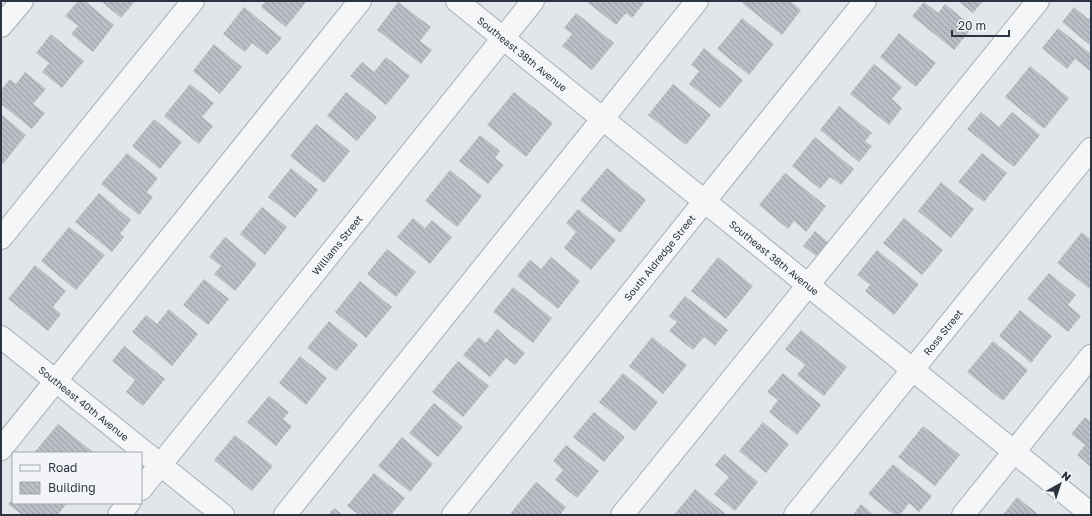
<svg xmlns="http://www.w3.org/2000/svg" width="1092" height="516" font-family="'Golos Text',sans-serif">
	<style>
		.building { fill: url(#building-back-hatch) }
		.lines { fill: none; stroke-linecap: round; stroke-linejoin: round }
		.minor-casing { stroke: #a7adb4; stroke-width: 24 }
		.minor { stroke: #f5f6f8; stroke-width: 22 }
		.labels { text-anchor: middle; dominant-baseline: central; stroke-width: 3; stroke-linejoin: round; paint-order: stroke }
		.street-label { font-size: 10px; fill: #2b3441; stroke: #f2f4f7 }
	</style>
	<defs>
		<pattern id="building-back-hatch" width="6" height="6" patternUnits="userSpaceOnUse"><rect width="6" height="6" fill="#babfc6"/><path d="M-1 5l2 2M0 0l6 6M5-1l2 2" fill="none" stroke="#979ca2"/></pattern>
	</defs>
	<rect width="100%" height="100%" fill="#e2e6ea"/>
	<!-- building -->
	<g class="building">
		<polygon points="78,1 85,1 114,25 93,52 71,34 78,26 65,16"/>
		<polygon points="101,1 135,1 121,18"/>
		<polygon points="265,1 307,1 286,27 261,7"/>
		<polygon points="588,1 642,1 644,3 632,18 626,13 616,25 587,2"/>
		<polygon points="744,1 790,1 801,10 782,35 742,3"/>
		<polygon points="958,1 983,1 973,13"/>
		<polygon points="398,2 431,27 420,41 432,50 421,64 377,30"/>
		<polygon points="924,2 938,13 945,4 973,27 954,50 912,16"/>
		<polygon points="244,7 282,38 267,55 252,43 245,52 223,34"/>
		<polygon points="1074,7 1088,19 1091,16 1091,46 1062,22"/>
		<polygon points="576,13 614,43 592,70 562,46 572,34 564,28"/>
		<polygon points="742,18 774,44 749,75 717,49"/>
		<polygon points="1058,28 1091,54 1091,70 1090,71 1075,59 1067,69 1042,48"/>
		<polygon points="899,33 936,63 916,87 880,57"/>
		<polygon points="51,34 84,61 62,88 42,72 49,63 36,53"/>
		<polygon points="214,44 242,67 220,94 193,71"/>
		<polygon points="704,48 743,80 720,108 689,84 699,71 691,65"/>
		<polygon points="386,57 410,76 386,105 350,76 362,62 374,72"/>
		<polygon points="874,64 902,87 892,99 902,108 889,125 850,94"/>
		<polygon points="1030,66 1069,98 1044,129 1005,97"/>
		<polygon points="25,72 46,89 33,104 45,113 32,129 1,104 1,90 10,79 16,84"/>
		<polygon points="190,84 214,103 202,117 213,126 199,144 164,116"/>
		<polygon points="673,84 711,115 686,145 648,115"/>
		<polygon points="346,92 377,117 357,141 327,116"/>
		<polygon points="514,92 553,123 526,157 487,125"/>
		<polygon points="839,106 872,133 865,141 872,146 859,162 820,130"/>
		<polygon points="981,112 999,127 1012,112 1040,135 1014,167 967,129"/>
		<polygon points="1,114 26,135 3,164 1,162"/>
		<polygon points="154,119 182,142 160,169 132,146"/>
		<polygon points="316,124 350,151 324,183 290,156"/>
		<polygon points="480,135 500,151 495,158 504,165 488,184 459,161"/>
		<polygon points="815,137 854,169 841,185 830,177 820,189 792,166"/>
		<polygon points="127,153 158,178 147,192 153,197 139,215 101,184"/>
		<polygon points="982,153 1007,173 984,202 958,182"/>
		<polygon points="291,168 318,190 295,218 268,197"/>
		<polygon points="607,168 646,200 620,233 580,200"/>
		<polygon points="450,170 482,196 457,227 425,201"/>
		<polygon points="785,173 826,206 806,232 794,221 788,229 759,205"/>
		<polygon points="941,182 974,209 951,238 918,211"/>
		<polygon points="99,193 131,220 120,234 124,237 112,252 75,222"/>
		<polygon points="262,207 287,227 265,255 240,234"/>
		<polygon points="578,209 616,240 591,270 564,248 576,232 566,223"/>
		<polygon points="413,218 425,228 432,220 452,237 430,264 397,237"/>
		<polygon points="904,218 943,250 922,275 883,243"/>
		<polygon points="69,227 105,255 76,290 41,261"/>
		<polygon points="815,231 828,242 816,256 803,246"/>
		<polygon points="1082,232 1091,240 1091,290 1057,263"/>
		<polygon points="225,237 257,264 235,291 214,274 221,266 209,257"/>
		<polygon points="387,249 416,272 396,297 367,274"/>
		<polygon points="877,250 919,284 894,315 865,291 870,285 857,275"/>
		<polygon points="551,257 580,281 558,309 517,276 530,260 541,269"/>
		<polygon points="718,257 753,286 726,319 691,291"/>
		<polygon points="35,265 66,291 53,307 61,314 48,331 8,299"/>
		<polygon points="1049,273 1076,295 1068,305 1081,316 1068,332 1027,299"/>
		<polygon points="204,279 229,299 208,325 183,305"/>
		<polygon points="360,281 392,307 366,338 335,312"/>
		<polygon points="513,287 552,318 533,343 493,312"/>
		<polygon points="685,296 728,330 715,346 704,337 693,350 669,331 677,322 669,316"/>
		<polygon points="169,309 198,334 172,366 132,332 146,315 157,324"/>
		<polygon points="1020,310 1052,336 1031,363 999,336"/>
		<polygon points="329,321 358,345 336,371 307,348"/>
		<polygon points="497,329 525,353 515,365 506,358 490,377 463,355 479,337 486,343"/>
		<polygon points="801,330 847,367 824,396 797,375 805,365 785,349"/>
		<polygon points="652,337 687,365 663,394 629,366"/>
		<polygon points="993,341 1028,370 1003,401 967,372"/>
		<polygon points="124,346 165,379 143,406 126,392 135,380 112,361"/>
		<polygon points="300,356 327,378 306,405 279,383"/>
		<polygon points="458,361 489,386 463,417 432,392"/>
		<polygon points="623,373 658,402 635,431 599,402"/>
		<polygon points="783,373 821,405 797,435 769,412 778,400 767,392"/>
		<polygon points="269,396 289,412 283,419 292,426 276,446 247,422"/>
		<polygon points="434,403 463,427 438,457 409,433"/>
		<polygon points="594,412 625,437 604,462 573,437"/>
		<polygon points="1085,417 1091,422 1091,467 1077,455 1085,445 1071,434"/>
		<polygon points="763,422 789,444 766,473 739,451"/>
		<polygon points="58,424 94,453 34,453"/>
		<polygon points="923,426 960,455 935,486 898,457"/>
		<polygon points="235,435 273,466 252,491 214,460"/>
		<polygon points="402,437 433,464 410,492 378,466"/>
		<polygon points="566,445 599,471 577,498 555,480 563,470 553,461"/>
		<polygon points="724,454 758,482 735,511 714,494 729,477 715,465"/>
		<polygon points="893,464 932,496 919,512 909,503 900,515 894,515 868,494"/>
		<polygon points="374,473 405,498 391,515 359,515 347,506"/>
		<polygon points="536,482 566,507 560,515 510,514"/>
		<polygon points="695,489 727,515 674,515"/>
		<polygon points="1017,497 1039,515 1003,515"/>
		<polygon points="13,499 13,503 67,503 58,515 22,515 8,504"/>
		<polygon points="861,504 874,515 853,515"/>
		<polygon points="334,508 343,515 328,515"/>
	</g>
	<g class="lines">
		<!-- minor casing -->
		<g class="minor-casing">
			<g id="minor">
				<path id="s1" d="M457,1L1091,514"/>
				<polyline points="1,26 22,1"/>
				<polyline points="1,238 193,1"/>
				<path id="s2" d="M1,337L223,515"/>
				<polyline points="1,449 360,1"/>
				<path id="s3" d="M141,489L533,1"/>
				<polyline points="119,515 129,503"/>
				<polyline points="285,515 697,1"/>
				<path id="s4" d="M453,515L865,1"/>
				<polyline points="622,515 1038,1"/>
				<path id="s5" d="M795,515L1091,149"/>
				<polyline points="963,515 1091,356"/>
			</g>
		</g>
		<!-- minor -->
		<use href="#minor" class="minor"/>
	</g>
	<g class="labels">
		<!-- street labels -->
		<g class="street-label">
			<text stroke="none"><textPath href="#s1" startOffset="84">Southeast 38th Avenue</textPath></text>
			<text stroke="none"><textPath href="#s3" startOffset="313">Williams Street</textPath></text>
			<text stroke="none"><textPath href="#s4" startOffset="330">South Aldredge Street</textPath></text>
			<text stroke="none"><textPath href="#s1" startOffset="408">Southeast 38th Avenue</textPath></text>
			<text stroke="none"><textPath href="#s5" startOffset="235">Ross Street</textPath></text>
			<text stroke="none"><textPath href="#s2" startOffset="106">Southeast 40th Avenue</textPath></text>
		</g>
	</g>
	<!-- border -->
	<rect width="1092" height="516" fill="none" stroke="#2b3441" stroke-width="4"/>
	<!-- legend -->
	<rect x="12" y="452" width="130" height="52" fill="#f2f4f7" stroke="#a2a7ae"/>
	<rect x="20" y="465" width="20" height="6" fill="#f5f6f8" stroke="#a2a7ae"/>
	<text x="48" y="472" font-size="12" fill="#2b3441">Road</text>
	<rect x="20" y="482" width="20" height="12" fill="url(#building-back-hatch)" stroke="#a2a7ae"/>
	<text x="48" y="492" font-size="12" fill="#2b3441">Building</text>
	<!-- north arrow -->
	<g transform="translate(1060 484) rotate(39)" stroke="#f2f4f7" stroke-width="3" paint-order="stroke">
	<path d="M0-3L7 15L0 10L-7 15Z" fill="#2b3441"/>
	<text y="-6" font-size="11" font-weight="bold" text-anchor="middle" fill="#2b3441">N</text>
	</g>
	<!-- scale -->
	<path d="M952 30v6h57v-6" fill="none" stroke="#2b3441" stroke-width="2"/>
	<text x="958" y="30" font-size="12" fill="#2b3441" stroke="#f2f4f7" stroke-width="3" paint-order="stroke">20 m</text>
</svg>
